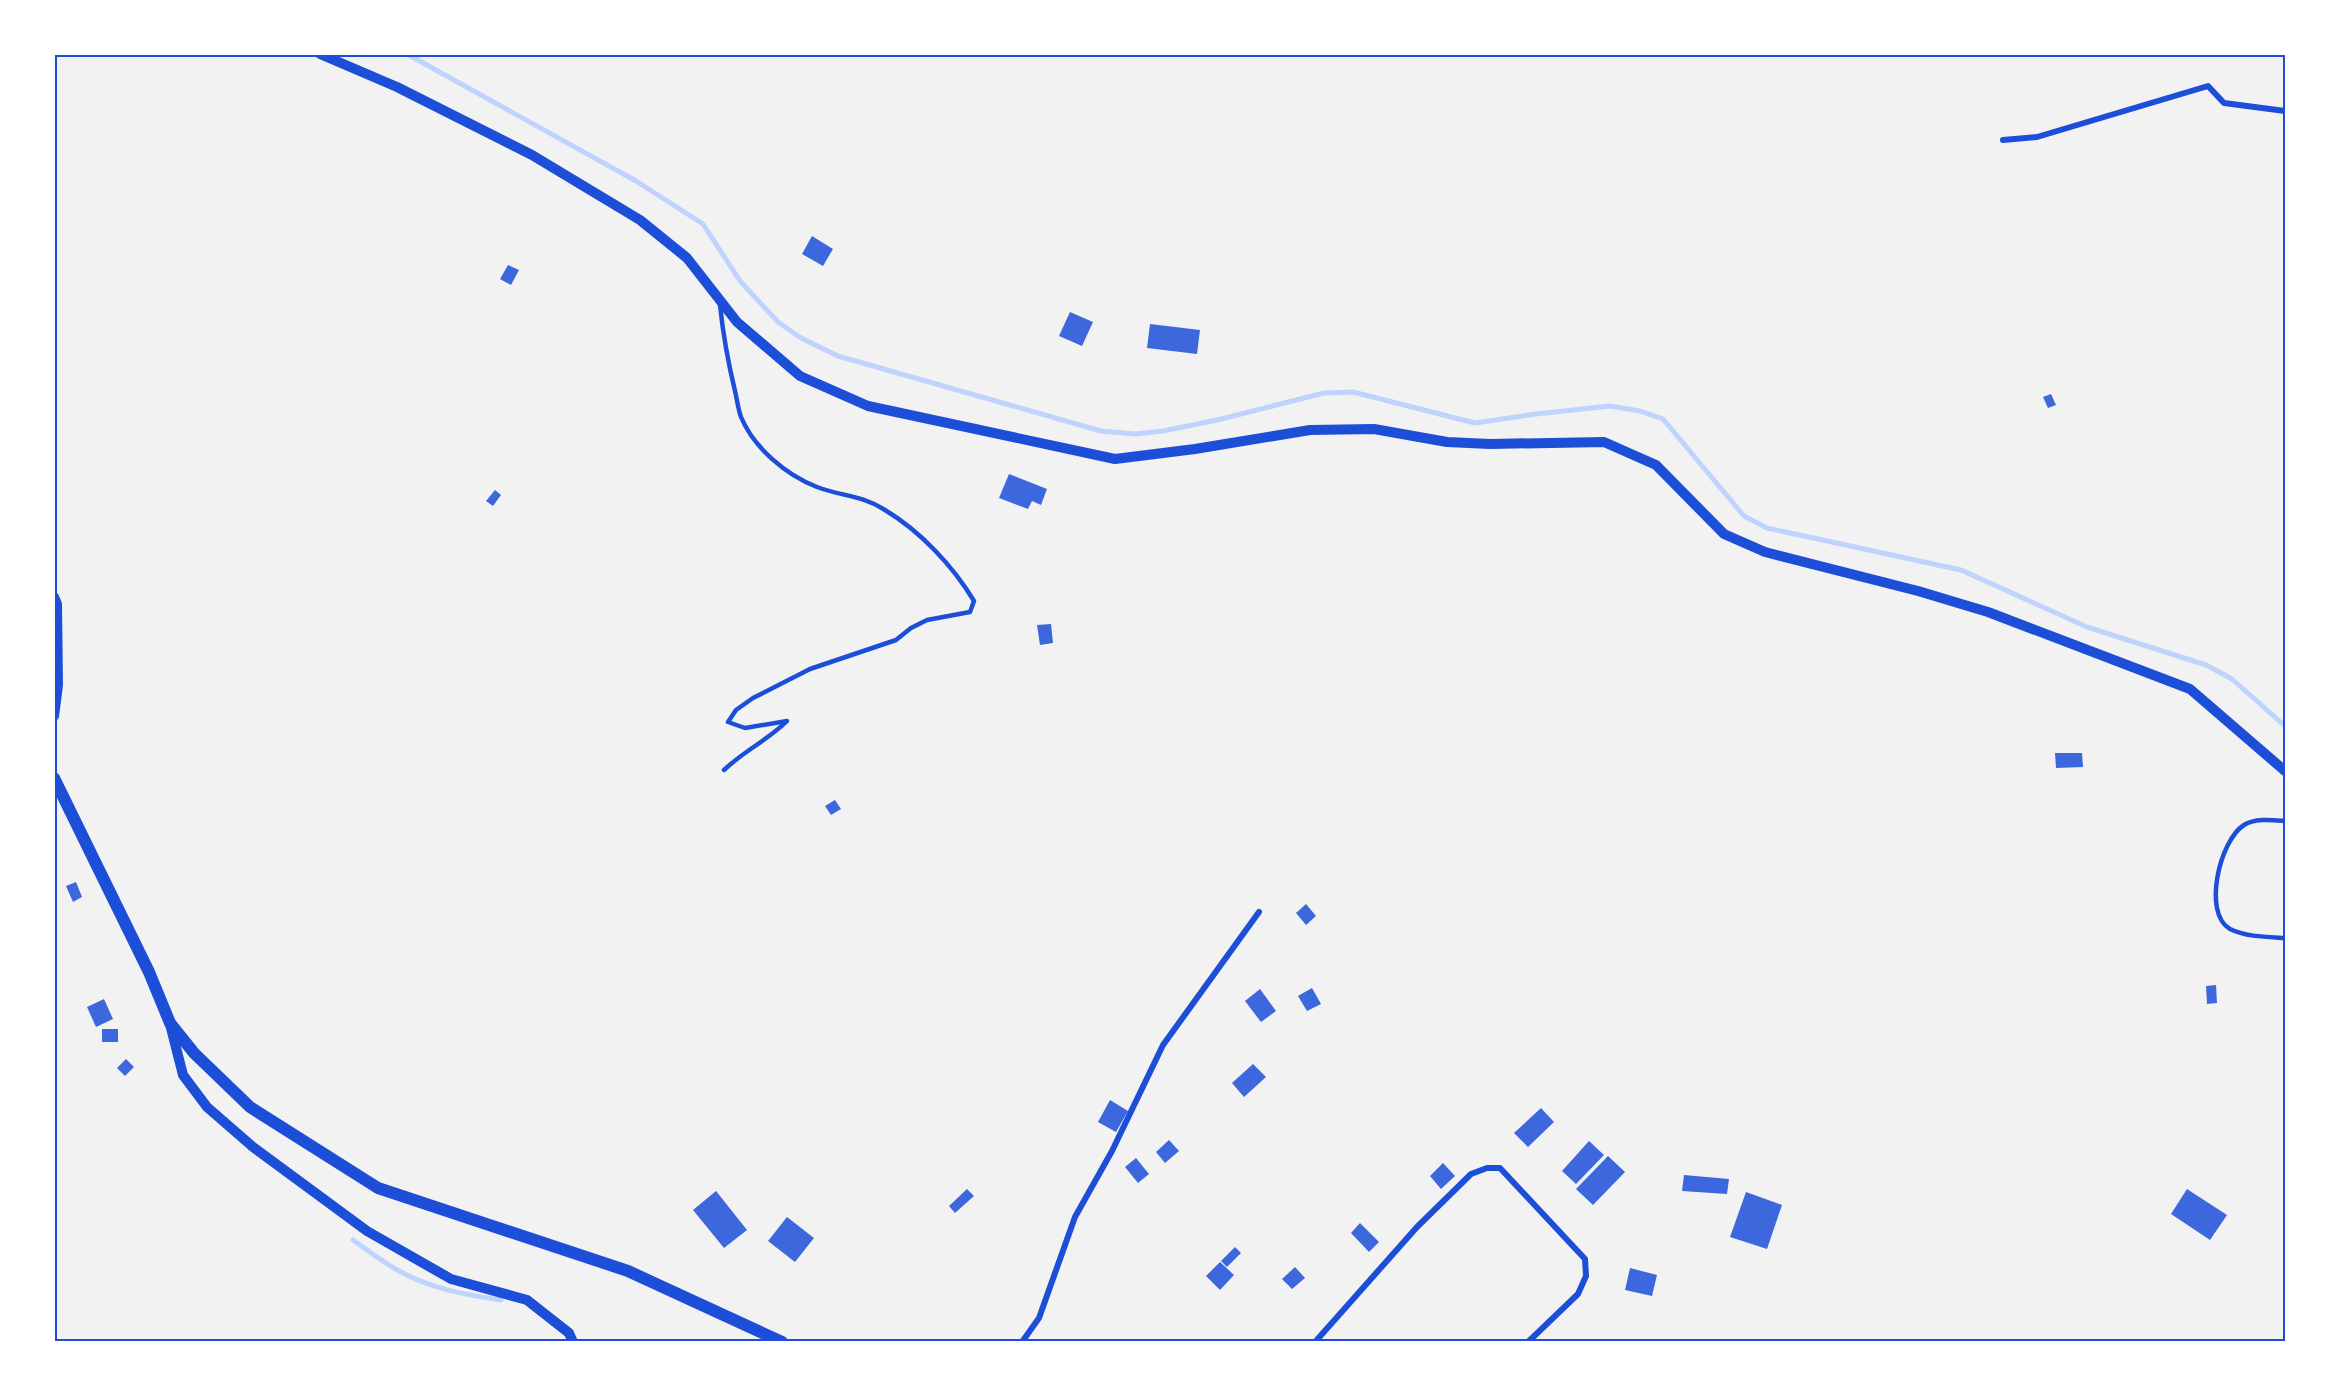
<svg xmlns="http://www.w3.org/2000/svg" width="2339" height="1396" font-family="Lora,serif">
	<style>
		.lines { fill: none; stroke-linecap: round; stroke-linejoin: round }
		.stream { stroke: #bfd3fe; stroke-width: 5 }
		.building { fill: #3d67dc }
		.service { stroke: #1d4ed8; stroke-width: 4.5 }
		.minor { stroke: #1d4ed8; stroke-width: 6 }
		.tertiary { stroke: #1d4ed8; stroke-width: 10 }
		.secondary { stroke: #1d4ed8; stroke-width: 12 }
		.neatline { fill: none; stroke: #1d4ed8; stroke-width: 2 }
	</style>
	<rect width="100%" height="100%" fill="#f2f2f2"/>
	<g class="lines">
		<!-- stream -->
		<g class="stream">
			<polyline points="407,54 636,181 703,224 740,281 778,322 801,338 838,356 1101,431 1135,434 1163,431 1217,420 1324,393 1353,392 1475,423 1536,414 1610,406 1640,411 1663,419 1744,516 1767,528 1961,570 2087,627 2206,665 2232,679 2285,726"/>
			<path d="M353,1240C369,1251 385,1264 403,1273C433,1289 467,1295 501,1300"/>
		</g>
	</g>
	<!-- building -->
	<g class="building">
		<polygon points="812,236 833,249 823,266 802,254"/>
		<polygon points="508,265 519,270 511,285 500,279"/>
		<polygon points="1070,312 1093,322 1082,346 1059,336"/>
		<polygon points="1150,324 1200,330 1197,354 1147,348"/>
		<polygon points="2051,394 2056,405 2048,408 2043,397"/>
		<polygon points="1009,474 1047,489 1041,505 1032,501 1028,509 999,498"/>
		<polygon points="495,490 501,495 493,506 486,501"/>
		<polygon points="1051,624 1053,643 1040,645 1037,625"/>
		<polygon points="2055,753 2082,753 2083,767 2056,768"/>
		<polygon points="835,800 841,809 831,815 825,806"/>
		<polygon points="76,882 82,897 73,902 66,886"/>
		<polygon points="1306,904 1316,916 1306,925 1296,913"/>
		<polygon points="2216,985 2217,1003 2207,1004 2206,986"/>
		<polygon points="1312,988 1321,1004 1307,1011 1298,996"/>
		<polygon points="1260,989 1276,1011 1261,1022 1245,1001"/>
		<polygon points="104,999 113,1019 96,1027 87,1007"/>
		<rect x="102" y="1029" width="16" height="13"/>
		<polygon points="126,1059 134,1067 125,1076 117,1068"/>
		<polygon points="1253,1064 1266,1077 1244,1097 1232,1083"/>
		<polygon points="1110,1100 1128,1111 1116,1132 1098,1122"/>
		<polygon points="1541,1108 1554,1122 1528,1147 1514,1133"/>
		<polygon points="1169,1140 1179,1151 1165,1163 1156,1152"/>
		<polygon points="1589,1141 1604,1155 1576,1184 1562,1171"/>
		<polygon points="1608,1156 1625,1172 1593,1205 1576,1189"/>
		<polygon points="1136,1158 1149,1174 1138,1183 1125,1167"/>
		<polygon points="1443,1163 1455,1176 1441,1189 1430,1176"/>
		<polygon points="1684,1175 1729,1179 1727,1194 1682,1191"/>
		<polygon points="967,1189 974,1196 955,1213 949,1206"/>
		<polygon points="2187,1189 2227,1215 2210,1240 2171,1214"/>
		<polygon points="716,1191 747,1230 724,1248 693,1210"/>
		<polygon points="1746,1192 1782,1205 1767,1249 1730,1237"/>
		<polygon points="787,1217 814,1238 795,1262 768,1241"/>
		<polygon points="1360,1223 1379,1242 1369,1252 1351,1233"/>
		<polygon points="1235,1247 1241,1253 1227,1267 1221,1261"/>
		<polygon points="1220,1262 1234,1275 1220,1290 1206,1276"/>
		<polygon points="1295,1267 1305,1278 1292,1289 1282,1279"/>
		<polygon points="1630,1268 1657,1275 1652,1296 1625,1290"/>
	</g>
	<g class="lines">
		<!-- service -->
		<g class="service">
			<path d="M720,305C723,334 728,362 735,391C737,399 738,409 741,417C754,448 786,475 817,487C840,496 862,495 885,510C920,531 953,566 974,601L970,612L927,620L911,628L896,640L810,669L753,698L736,710L728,722L745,728L787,721C768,740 745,750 724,770"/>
			<path d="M2285,821C2272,820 2255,818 2244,825C2220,840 2202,913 2230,929C2246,937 2268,937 2285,938"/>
		</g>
		<!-- minor -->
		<g class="minor">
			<polyline points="2003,140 2037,137 2208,86 2224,103 2285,111"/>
			<polyline points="1022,1342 1039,1318 1075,1217 1112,1151 1163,1045 1259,912"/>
			<polyline points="1315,1342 1417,1227 1471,1174 1487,1168 1500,1168 1585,1259 1586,1276 1578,1294 1528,1342"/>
		</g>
		<!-- tertiary -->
		<g class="tertiary">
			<polyline points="320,54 397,87 532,155 640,220 687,258 737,322 800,376 868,406 1115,459 1195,449 1310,430 1374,429 1447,442 1490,444 1604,442 1656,465 1724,534 1765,552 1918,591 1988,612 2190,689 2285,771"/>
			<polyline points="54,597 57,604 58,685 54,716"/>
			<polyline points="170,1024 183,1075 207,1107 253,1147 367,1231 451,1279 527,1300 569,1333 573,1342"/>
		</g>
		<!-- secondary -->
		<polyline class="secondary" points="54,778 149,972 170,1023 194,1053 250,1107 378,1188 628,1271 782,1342"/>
	</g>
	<!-- border -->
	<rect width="2339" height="1396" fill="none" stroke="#ffffff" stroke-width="111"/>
	<rect x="56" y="56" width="2228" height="1284" class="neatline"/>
</svg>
